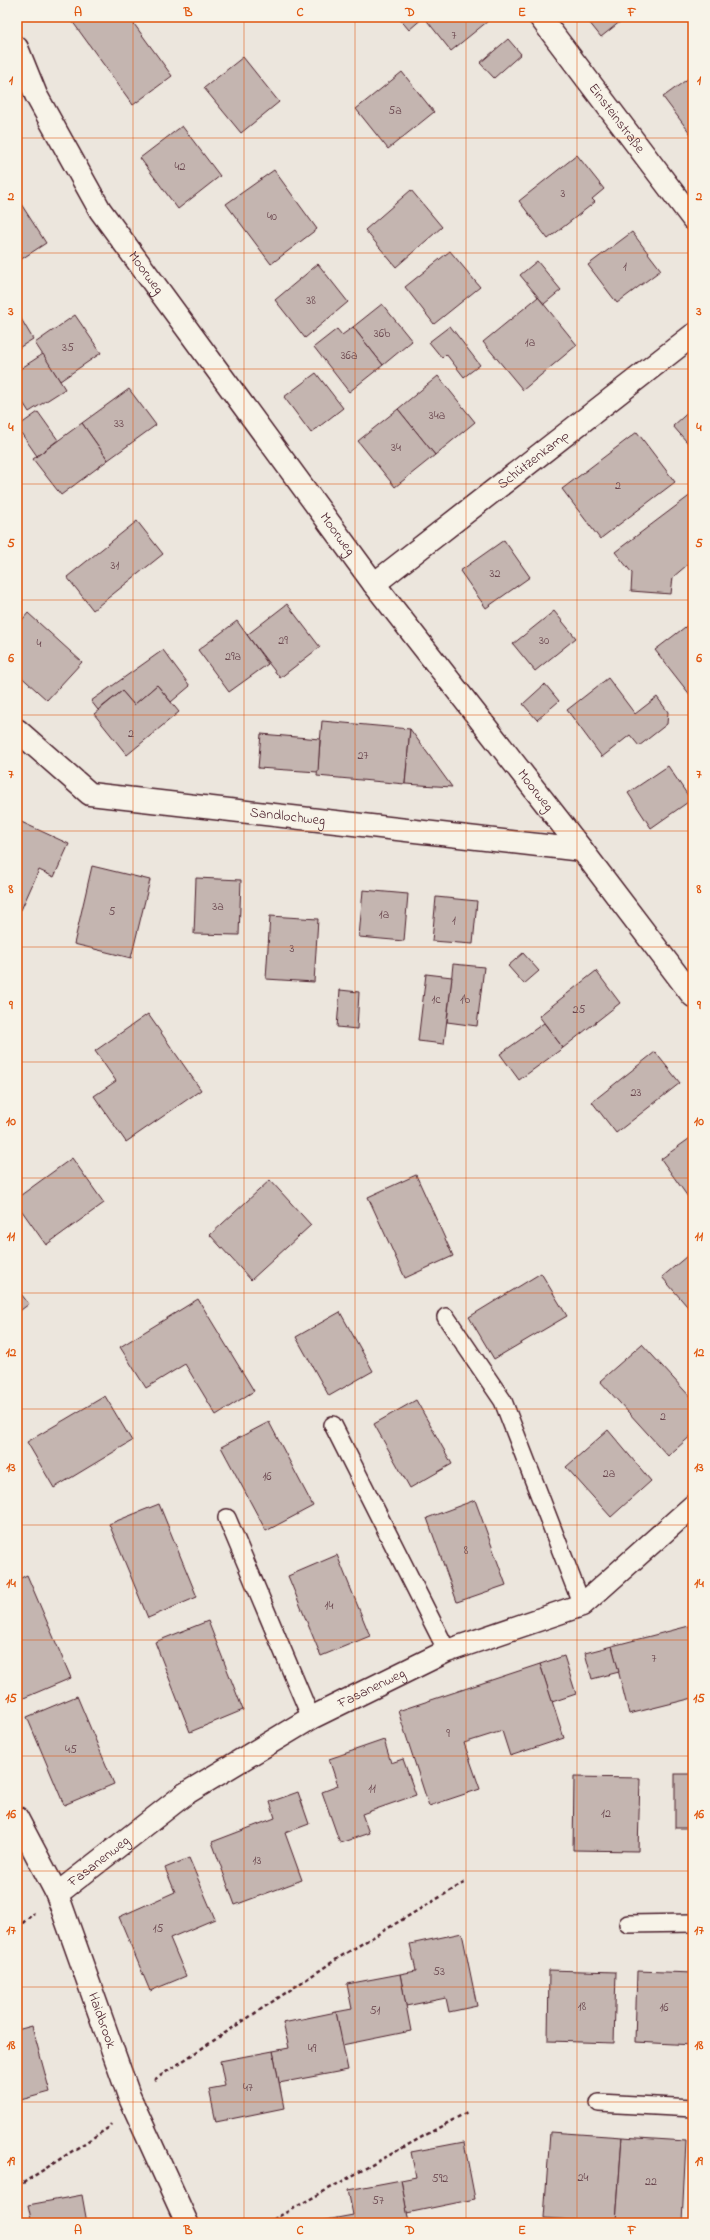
<svg xmlns="http://www.w3.org/2000/svg" width="710" height="2240" font-family="'Indie Flower',sans-serif">
	<style>
		.building { fill: #c4b5b0; stroke: #4a1f2b }
		.lines { fill: none; stroke-linecap: round; stroke-linejoin: round }
		.lane-casing { stroke: #4a1f2b; stroke-width: 20 }
		.street-casing { stroke: #4a1f2b; stroke-width: 25 }
		.secondary-casing { stroke: #4a1f2b; stroke-width: 25 }
		.path { stroke: #4a1f2b; stroke-width: 2.5; stroke-dasharray: 4 3; stroke-linecap: butt }
		.lane { stroke: #f7f3e8; stroke-width: 17 }
		.street { stroke: #f7f3e8; stroke-width: 22 }
		.secondary { stroke: #f7f3e8; stroke-width: 22 }
		.grid { fill: none; stroke: #e0560e; stroke-width: 1; stroke-opacity: 0.55 }
		.labels { text-anchor: middle; dominant-baseline: central; stroke-width: 3.5; stroke-linejoin: round; paint-order: stroke }
		.number-label { font-size: 12px; fill: #68444c }
		.street-label { font-size: 14px; fill: #4a1f2b; stroke: #f7f3e8 }
		.neatline { fill: none; stroke: #e0560e; stroke-width: 1.5 }
		.grid-label { font-size: 13px; text-anchor: middle; font-weight: bold; fill: #e0560e }
	</style>
	<rect width="100%" height="100%" fill="#ece6dd"/>
	<filter id="ink" filterUnits="userSpaceOnUse"><feTurbulence type="fractalNoise" baseFrequency=".025" numOctaves="2"/><feDisplacementMap in="SourceGraphic" scale="8" xChannelSelector="R" yChannelSelector="G"/><feConvolveMatrix kernelMatrix="1 2 1 2 8 2 1 2 1" color-interpolation-filters="sRGB"/></filter>
	<g filter="url(#ink)">
		<!-- building -->
		<g class="building">
			<polygon points="78,17 129,17 172,76 133,105 72,21"/>
			<polygon points="398,17 424,17 409,30"/>
			<polygon points="424,17 486,17 488,21 451,51"/>
			<polygon points="585,17 626,17 601,37"/>
			<polygon points="508,39 521,54 494,78 480,63"/>
			<polygon points="243,57 279,102 241,133 204,88"/>
			<polygon points="402,72 434,112 388,149 356,109"/>
			<polygon points="693,75 693,137 663,97"/>
			<polygon points="182,126 220,176 178,209 140,158"/>
			<polygon points="577,155 604,189 592,199 595,202 548,239 519,201"/>
			<polygon points="274,170 317,229 271,264 226,204"/>
			<polygon points="411,190 442,227 396,267 365,230"/>
			<polygon points="21,204 46,243 17,262 17,206"/>
			<polygon points="632,232 661,270 617,303 588,265"/>
			<polygon points="450,251 480,287 434,324 405,287"/>
			<polygon points="537,261 561,290 544,304 520,275"/>
			<polygon points="318,264 348,302 305,338 275,300"/>
			<polygon points="538,297 577,345 523,390 483,342"/>
			<polygon points="382,304 412,341 383,365 353,327"/>
			<polygon points="75,315 101,353 60,381 35,343"/>
			<polygon points="20,317 33,339 17,349 17,319"/>
			<polygon points="450,326 480,365 464,377 446,354 442,358 429,342"/>
			<polygon points="353,327 383,365 349,392 314,347 337,329 342,335"/>
			<polygon points="43,354 65,389 29,412 17,393 17,371"/>
			<polygon points="316,373 343,408 311,433 284,397"/>
			<polygon points="438,376 475,422 435,455 398,409"/>
			<polygon points="129,389 156,425 108,460 82,423"/>
			<polygon points="693,408 693,449 673,426"/>
			<polygon points="398,409 435,455 395,487 358,441"/>
			<polygon points="38,412 58,440 37,456 17,427"/>
			<polygon points="82,423 108,460 61,495 33,459"/>
			<polygon points="637,432 675,482 600,539 562,489"/>
			<polygon points="692,494 693,560 673,577 671,594 631,591 632,573 615,552"/>
			<polygon points="137,521 163,554 93,610 67,577"/>
			<polygon points="504,540 530,577 486,608 460,571"/>
			<polygon points="287,604 320,647 280,678 247,635"/>
			<polygon points="554,611 576,638 535,671 513,644"/>
			<polygon points="28,613 82,662 47,700 17,673 17,626"/>
			<polygon points="237,621 268,664 229,692 198,650"/>
			<polygon points="693,621 693,695 691,696 655,650"/>
			<polygon points="163,650 190,686 171,702 157,685 134,705 122,691 98,710 91,701"/>
			<polygon points="608,678 635,714 657,697 668,712 667,724 639,746 630,735 602,757 567,710"/>
			<polygon points="545,684 559,701 537,720 523,704"/>
			<polygon points="157,685 179,712 127,755 94,714 122,691 134,705"/>
			<polygon points="322,721 410,729 405,784 317,776"/>
			<polygon points="410,729 452,787 405,784"/>
			<polygon points="261,734 320,739 318,772 258,768"/>
			<polygon points="668,766 691,800 651,828 628,793"/>
			<polygon points="17,820 69,844 54,877 39,870 21,910 17,908"/>
			<polygon points="92,866 150,880 131,958 74,944"/>
			<polygon points="196,878 241,880 239,935 194,934"/>
			<polygon points="363,890 408,894 404,941 359,937"/>
			<polygon points="436,897 477,901 473,944 432,941"/>
			<polygon points="270,916 318,919 314,982 266,979"/>
			<polygon points="523,953 539,971 524,984 508,966"/>
			<polygon points="453,964 484,967 477,1026 447,1022"/>
			<polygon points="596,971 620,1003 563,1048 539,1016"/>
			<polygon points="426,974 452,977 444,1044 418,1041"/>
			<polygon points="340,990 359,992 357,1029 337,1027"/>
			<polygon points="148,1014 201,1090 126,1142 94,1096 116,1081 95,1051"/>
			<polygon points="544,1023 563,1048 519,1080 500,1054"/>
			<polygon points="655,1052 680,1083 616,1133 592,1102"/>
			<polygon points="693,1136 693,1204 661,1159"/>
			<polygon points="72,1158 104,1203 46,1245 17,1204 17,1198"/>
			<polygon points="416,1175 453,1256 405,1278 368,1197"/>
			<polygon points="270,1180 311,1225 251,1280 210,1235"/>
			<polygon points="693,1251 693,1313 662,1277"/>
			<polygon points="541,1273 567,1316 494,1359 469,1317"/>
			<polygon points="17,1289 29,1304 17,1313"/>
			<polygon points="198,1299 254,1391 216,1415 185,1364 146,1388 120,1347"/>
			<polygon points="340,1312 373,1371 329,1396 296,1337"/>
			<polygon points="642,1344 693,1400 693,1434 668,1456 600,1381"/>
			<polygon points="105,1396 132,1441 54,1488 27,1442"/>
			<polygon points="416,1400 452,1464 410,1488 374,1424"/>
			<polygon points="269,1422 313,1506 266,1531 221,1447"/>
			<polygon points="608,1430 651,1481 611,1517 566,1467"/>
			<polygon points="475,1500 506,1585 457,1602 427,1518"/>
			<polygon points="159,1504 197,1597 148,1618 109,1524"/>
			<polygon points="337,1555 370,1636 321,1656 288,1576"/>
			<polygon points="27,1575 71,1678 19,1700 17,1695 17,1580"/>
			<polygon points="208,1621 243,1710 190,1732 155,1642"/>
			<polygon points="689,1626 693,1642 693,1698 629,1714 612,1646"/>
			<polygon points="612,1646 619,1672 592,1679 585,1653"/>
			<polygon points="564,1656 576,1694 552,1702 540,1664"/>
			<polygon points="540,1664 564,1738 510,1756 502,1731 464,1743 480,1789 429,1806 398,1711"/>
			<polygon points="77,1696 114,1784 64,1805 27,1717"/>
			<polygon points="384,1740 391,1763 403,1759 416,1795 362,1814 369,1833 340,1843 322,1792 338,1786 329,1759"/>
			<rect x="675" y="1774" width="18" height="54"/>
			<polygon points="574,1777 640,1778 638,1851 573,1850"/>
			<polygon points="298,1792 309,1824 285,1833 302,1880 235,1905 212,1842 275,1818 270,1802"/>
			<polygon points="189,1858 215,1919 170,1938 186,1976 150,1991 119,1917 175,1892 165,1868"/>
			<polygon points="462,1933 477,2006 449,2012 446,1998 406,2006 400,1974 416,1971 410,1944"/>
			<polygon points="549,1970 616,1972 614,2043 548,2041"/>
			<polygon points="637,1971 693,1973 693,2045 635,2042"/>
			<polygon points="400,1974 411,2031 342,2045 336,2012 352,2009 347,1984"/>
			<polygon points="336,2012 348,2070 279,2083 273,2051 289,2048 283,2023"/>
			<polygon points="32,2026 50,2092 17,2101 17,2030"/>
			<polygon points="273,2051 284,2108 216,2122 209,2089 225,2086 220,2061"/>
			<polygon points="550,2132 622,2137 616,2223 544,2218"/>
			<polygon points="622,2137 686,2141 682,2223 616,2223"/>
			<polygon points="464,2142 475,2199 407,2213 401,2180 416,2177 411,2152"/>
			<polygon points="401,2180 409,2223 338,2223 337,2218 353,2215 348,2190"/>
			<polygon points="82,2195 87,2223 32,2223 28,2205"/>
			<polygon points="337,2218 338,2223 311,2223"/>
		</g>
		<g class="lines">
			<!-- lane casing -->
			<g class="lane-casing">
				<g id="lane">
					<polyline points="446,1317 503,1401 582,1605"/>
					<polyline points="333,1425 447,1651"/>
					<polyline points="227,1518 311,1718"/>
					<polyline points="628,1924 693,1923"/>
					<polyline points="599,2103 693,2108"/>
				</g>
			</g>
			<!-- street casing -->
			<g class="street-casing">
				<g id="street">
					<path id="s1" d="M540,17L693,219"/>
					<path id="s2" d="M374,584L693,335"/>
					<path id="s3" d="M17,730L90,794L582,850"/>
					<path id="s4" d="M17,1818L57,1894L129,2096L187,2223"/>
					<path id="s5" d="M57,1894L185,1794L311,1718L447,1651L582,1605L693,1506"/>
				</g>
			</g>
			<!-- secondary casing -->
			<g class="secondary-casing">
				<g id="secondary">
					<path id="s6" d="M17,48L36,95L100,210L374,584L582,850L693,996"/>
				</g>
			</g>
			<!-- path -->
			<g class="path">
				<polyline points="17,1928 34,1913"/>
				<polyline points="154,2080 343,1955 467,1881"/>
				<polyline points="17,2187 108,2128 111,2124"/>
				<polyline points="267,2223 469,2111"/>
			</g>
			<!-- lane -->
			<use href="#lane" class="lane"/>
			<!-- street -->
			<use href="#street" class="street"/>
			<!-- secondary -->
			<use href="#secondary" class="secondary"/>
		</g>
	</g>
	<!-- grid -->
	<path class="grid" d="M133,17V2223M244,17V2223M355,17V2223M466,17V2223M577,17V2223M17,138H693M17,253H693M17,369H693M17,484H693M17,600H693M17,715H693M17,831H693M17,947H693M17,1062H693M17,1178H693M17,1293H693M17,1409H693M17,1525H693M17,1640H693M17,1756H693M17,1871H693M17,1987H693M17,2102H693"/>
	<g class="labels">
		<!-- number labels -->
		<g class="number-label">
			<text x="454" y="36">7</text>
			<text x="395" y="111">5a</text>
			<text x="180" y="167">42</text>
			<text x="563" y="194">3</text>
			<text x="272" y="217">40</text>
			<text x="625" y="267">1</text>
			<text x="311" y="301">38</text>
			<text x="382" y="334">36b</text>
			<text x="530" y="343">1a</text>
			<text x="68" y="348">35</text>
			<text x="349" y="356">36a</text>
			<text x="437" y="416">34a</text>
			<text x="119" y="424">33</text>
			<text x="396" y="448">34</text>
			<text x="618" y="486">2</text>
			<text x="115" y="566">31</text>
			<text x="495" y="574">32</text>
			<text x="283" y="641">29</text>
			<text x="544" y="641">30</text>
			<text x="39" y="644">4</text>
			<text x="233" y="657">29a</text>
			<text x="131" y="734">2</text>
			<text x="363" y="756">27</text>
			<text x="218" y="907">3a</text>
			<text x="112" y="912">5</text>
			<text x="384" y="915">1a</text>
			<text x="454" y="921">1</text>
			<text x="292" y="949">3</text>
			<text x="436" y="1000">1c</text>
			<text x="465" y="1000">1b</text>
			<text x="579" y="1010">25</text>
			<text x="636" y="1093">23</text>
			<text x="663" y="1417">2</text>
			<text x="609" y="1474">2a</text>
			<text x="267" y="1477">16</text>
			<text x="466" y="1551">8</text>
			<text x="329" y="1606">14</text>
			<text x="654" y="1659">7</text>
			<text x="448" y="1734">9</text>
			<text x="71" y="1750">45</text>
			<text x="372" y="1789">11</text>
			<text x="606" y="1814">12</text>
			<text x="257" y="1861">13</text>
			<text x="158" y="1929">15</text>
			<text x="439" y="1972">53</text>
			<text x="582" y="2007">18</text>
			<text x="664" y="2008">16</text>
			<text x="375" y="2011">51</text>
			<text x="312" y="2049">49</text>
			<text x="248" y="2088">47</text>
			<text x="583" y="2178">24</text>
			<text x="440" y="2179">592</text>
			<text x="651" y="2182">22</text>
			<text x="378" y="2201">57</text>
		</g>
		<!-- street labels -->
		<g class="street-label">
			<text stroke="none"><textPath href="#s1" startOffset="127">Einsteinstraße</textPath></text>
			<text stroke="none"><textPath href="#s6" startOffset="260">Moorweg</textPath></text>
			<text stroke="none"><textPath href="#s2" startOffset="202">Schützenkamp</textPath></text>
			<text stroke="none"><textPath href="#s6" startOffset="584">Moorweg</textPath></text>
			<text stroke="none"><textPath href="#s6" startOffset="908">Moorweg</textPath></text>
			<text stroke="none"><textPath href="#s3" startOffset="296">Sandlochweg</textPath></text>
			<text stroke="none"><textPath href="#s5" startOffset="377">Fasanenweg</textPath></text>
			<text stroke="none"><textPath href="#s5" startOffset="53">Fasanenweg</textPath></text>
			<text stroke="none"><textPath href="#s4" startOffset="220">Haidbrook</textPath></text>
		</g>
	</g>
	<!-- margin -->
	<rect width="710" height="2240" fill="none" stroke="#f7f3e8" stroke-width="44"/>
	<rect x="22" y="22" width="666" height="2196" class="neatline"/>
	<g class="grid-label">
		<text x="78" y="16">A</text>
		<text x="188" y="16">B</text>
		<text x="300" y="16">C</text>
		<text x="410" y="16">D</text>
		<text x="522" y="16">E</text>
		<text x="632" y="16">F</text>
		<text x="11" y="84">1</text>
		<text x="699" y="84">1</text>
		<text x="11" y="200">2</text>
		<text x="699" y="200">2</text>
		<text x="11" y="315">3</text>
		<text x="699" y="315">3</text>
		<text x="11" y="431">4</text>
		<text x="699" y="431">4</text>
		<text x="11" y="547">5</text>
		<text x="699" y="547">5</text>
		<text x="11" y="662">6</text>
		<text x="699" y="662">6</text>
		<text x="11" y="778">7</text>
		<text x="699" y="778">7</text>
		<text x="11" y="893">8</text>
		<text x="699" y="893">8</text>
		<text x="11" y="1009">9</text>
		<text x="699" y="1009">9</text>
		<text x="11" y="1125">10</text>
		<text x="699" y="1125">10</text>
		<text x="11" y="1240">11</text>
		<text x="699" y="1240">11</text>
		<text x="11" y="1356">12</text>
		<text x="699" y="1356">12</text>
		<text x="11" y="1471">13</text>
		<text x="699" y="1471">13</text>
		<text x="11" y="1587">14</text>
		<text x="699" y="1587">14</text>
		<text x="11" y="1702">15</text>
		<text x="699" y="1702">15</text>
		<text x="11" y="1818">16</text>
		<text x="699" y="1818">16</text>
		<text x="11" y="1934">17</text>
		<text x="699" y="1934">17</text>
		<text x="11" y="2049">18</text>
		<text x="699" y="2049">18</text>
		<text x="11" y="2165">19</text>
		<text x="699" y="2165">19</text>
		<text x="78" y="2234">A</text>
		<text x="188" y="2234">B</text>
		<text x="300" y="2234">C</text>
		<text x="410" y="2234">D</text>
		<text x="522" y="2234">E</text>
		<text x="632" y="2234">F</text>
	</g>
</svg>
